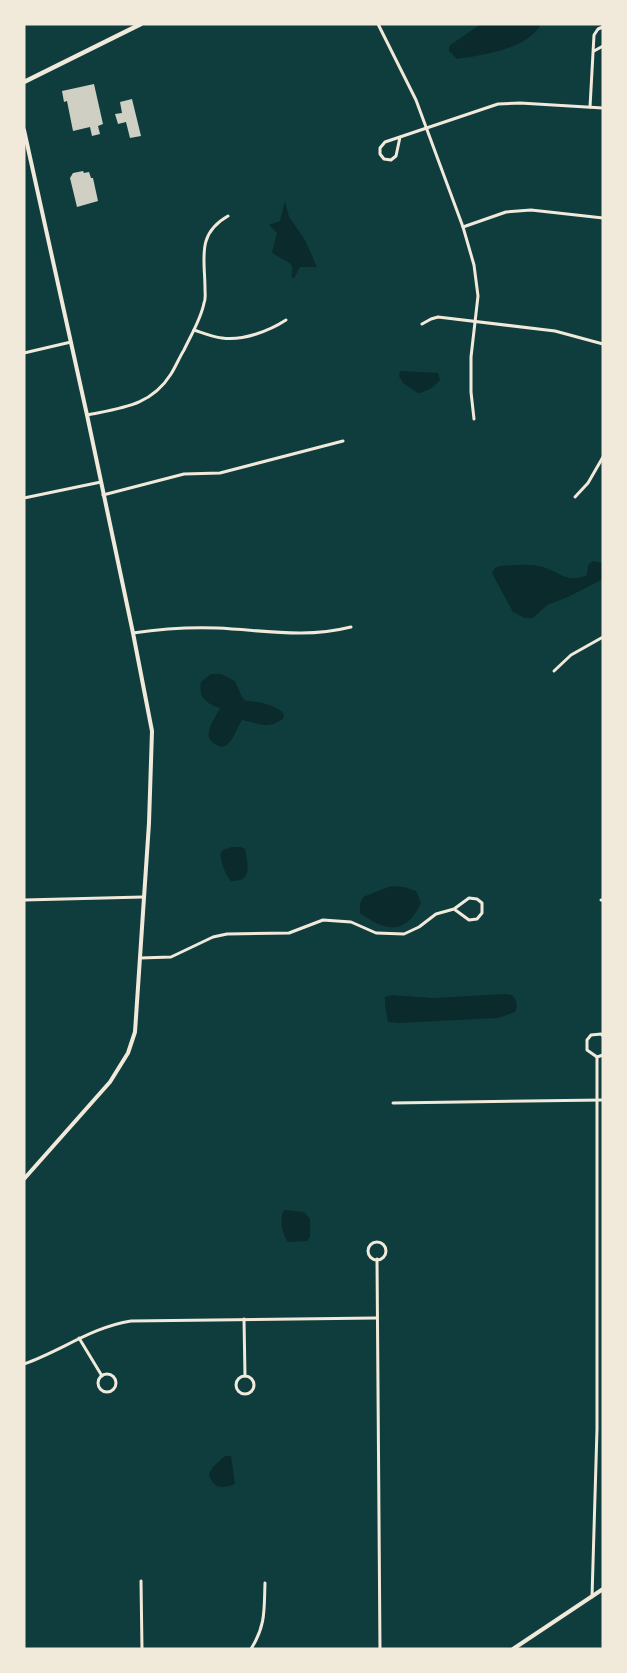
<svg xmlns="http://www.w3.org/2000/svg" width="627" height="1673" font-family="'PT Sans',sans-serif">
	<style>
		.water { fill: #0a2a2b }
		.building { fill: #cfcfc3 }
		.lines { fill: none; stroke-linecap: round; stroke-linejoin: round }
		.minor { stroke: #f1e9da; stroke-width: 3 }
		.tertiary { stroke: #f1e9da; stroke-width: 4 }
		.secondary { stroke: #f1e9da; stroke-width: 4 }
		.primary { stroke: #f1e9da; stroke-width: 4.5 }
	</style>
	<rect width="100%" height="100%" fill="#0f3d3e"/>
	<!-- water -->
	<g class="water">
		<path d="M481,24H541C528,49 483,55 457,59L449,51V46Z"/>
		<path d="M285,201L289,217L305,240L317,267H300L294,278H292C291,274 293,271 292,267C291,260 276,258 272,252L277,233L269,225L280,221Z"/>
		<path d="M400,371L438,373L440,380C434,387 427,392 418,393L403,383L399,376Z"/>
		<path d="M593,561L603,563V579L568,597L547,605L533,618H525L513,612L492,573L495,568L500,566C513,565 526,564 538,566C558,569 565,585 587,575L588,565Z"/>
		<path d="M211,674H221L235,681L242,697L246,701C257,701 277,705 284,714L283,719C267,730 258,723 242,720C238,726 233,740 227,745C223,747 221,747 217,745C199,737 215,719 220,708C206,703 198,698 201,682Z"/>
		<path d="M232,847H241L245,849C248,865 253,882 231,881C224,873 222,864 220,854L223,850Z"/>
		<path d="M391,886L404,887L416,891L421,903C406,935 386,932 360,913V904L363,897Z"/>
		<path d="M506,994L512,995C517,1000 518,1006 515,1012L498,1018L399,1023L388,1022L385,1005V997L392,995L432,998Z"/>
		<path d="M284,1210L304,1212L310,1219V1237L307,1241L288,1242C282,1234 279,1220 284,1210Z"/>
		<path d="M225,1456H231L235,1484C222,1489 213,1489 209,1474L213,1467Z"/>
	</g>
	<!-- building -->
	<g class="building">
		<polygon points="94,84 103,124 98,126 100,134 92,136 90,127 73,131 67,101 64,102 62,91"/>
		<polygon points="132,99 141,136 130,138 126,122 118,124 115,114 122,113 120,102"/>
		<polygon points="83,171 84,173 89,172 91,178 93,178 98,201 77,207 70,178 73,173"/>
	</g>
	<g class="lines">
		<!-- minor -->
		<g class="minor">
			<polyline points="378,24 416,100 463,227 474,265 478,296 471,357 471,392 474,419"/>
			<polyline points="594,51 603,46"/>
			<polyline points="590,107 594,35 598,29 603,27"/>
			<polyline points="400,137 396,156 391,160 384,159 380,154 380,148 385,142 498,104 520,103 603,108"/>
			<polyline points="463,227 506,212 531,210 603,218"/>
			<polyline points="422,324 431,319 438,317 555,331 603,344"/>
			<path d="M194,330C203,333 213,337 222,338C243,341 269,331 286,320"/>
			<polyline points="24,353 71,342"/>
			<path d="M87,415C121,408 151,406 171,374C176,366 179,358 184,350C191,335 201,319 204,303C206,299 205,294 205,289C205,259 196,234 228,216"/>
			<polyline points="103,495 184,474 220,473 343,441"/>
			<polyline points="575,497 588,483 603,457"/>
			<polyline points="24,498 101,482"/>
			<path d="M133,633C160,629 189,627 217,628C264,630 303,639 351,627"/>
			<polyline points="554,671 571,655 603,637"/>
			<polyline points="24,900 143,897"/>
			<polyline points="601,900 603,900"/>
			<polyline points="140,958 171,957 213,937 227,934 289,933 323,920 351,922 376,933 404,934 419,927 436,914 454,909 469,898 477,899 482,903 482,913 477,919 469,920 454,909"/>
			<polyline points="597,1057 587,1050 587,1040 591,1035 601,1034 603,1036"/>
			<polyline points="597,1057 603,1055"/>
			<polyline points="393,1103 603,1100"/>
			<circle cx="377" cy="1251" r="9"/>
			<polyline points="377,1259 380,1649"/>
			<polyline points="244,1319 245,1376"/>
			<polyline points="79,1338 102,1376"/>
			<path d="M24,1364C61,1351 92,1327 131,1321L376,1318"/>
			<circle cx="107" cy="1383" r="9"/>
			<circle cx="245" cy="1385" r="9"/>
			<polyline points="141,1581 142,1649"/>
			<polyline points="592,1597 597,1429 597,1057"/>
			<path d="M251,1649C266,1625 264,1610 265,1583"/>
		</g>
		<!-- tertiary -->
		<polyline class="tertiary" points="24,130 87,415 133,633 152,731 149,823 135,1032 128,1053 110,1082 24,1179"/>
		<!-- secondary -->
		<polyline class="secondary" points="513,1649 603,1589"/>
		<!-- primary -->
		<polyline class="primary" points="24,82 141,24"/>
	</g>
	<!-- border -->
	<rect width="627" height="1673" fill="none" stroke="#f1e9da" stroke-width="51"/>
</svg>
